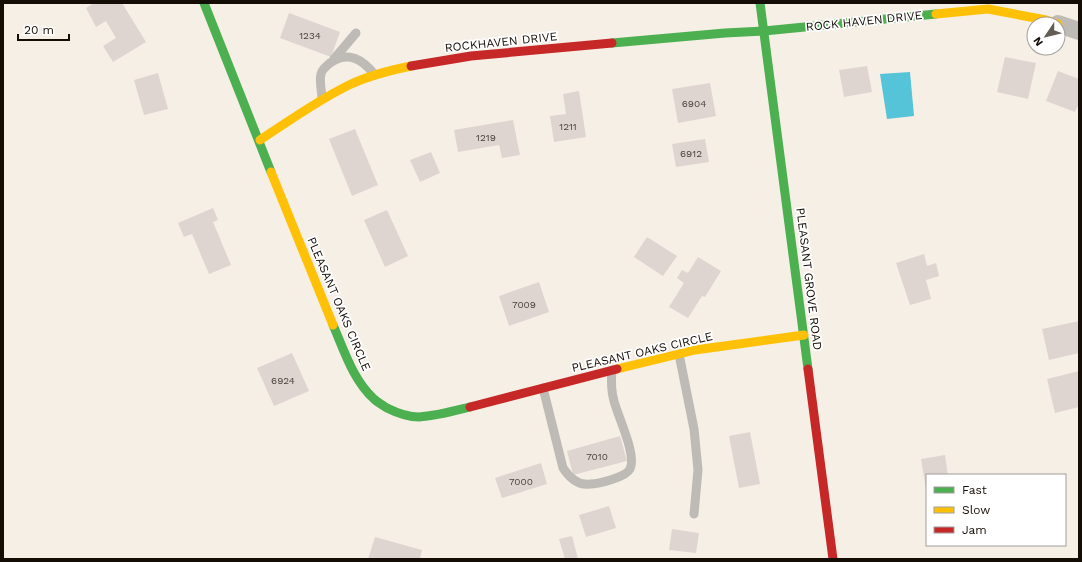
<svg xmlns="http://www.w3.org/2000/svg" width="1082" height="562" font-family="'Work Sans',sans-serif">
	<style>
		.water { fill: #55c4d8 }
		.building { fill: #dfd5d0 }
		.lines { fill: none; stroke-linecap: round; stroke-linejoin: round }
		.lane { stroke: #bebab5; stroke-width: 9 }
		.street { stroke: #bebab5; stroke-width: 18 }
		.fast { stroke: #4caf50; stroke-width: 9 }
		.slow { stroke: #ffc107; stroke-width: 9 }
		.jam { stroke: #c62828; stroke-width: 9 }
		.labels { text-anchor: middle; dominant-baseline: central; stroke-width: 3.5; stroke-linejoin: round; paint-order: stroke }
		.number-label { font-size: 10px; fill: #473f38 }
		.street-label { font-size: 12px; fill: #140d05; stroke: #fff }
	</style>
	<rect width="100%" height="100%" fill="#f6efe6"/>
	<!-- water -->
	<polygon class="water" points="910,72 914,116 887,119 880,74"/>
	<!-- building -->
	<g class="building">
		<polygon points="94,3 122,3 146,42 113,62 103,46 116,38 106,21 96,27 86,8"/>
		<polygon points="289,13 340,32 331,57 280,38"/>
		<polygon points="1005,57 1036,63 1028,99 997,92"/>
		<polygon points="867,66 872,92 844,97 839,70"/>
		<polygon points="1058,71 1079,79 1079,103 1075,112 1046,101"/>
		<polygon points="158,73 168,109 144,115 134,80"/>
		<polygon points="710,83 716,116 678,123 672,89"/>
		<polygon points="579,91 586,137 554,142 550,116 566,114 563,94"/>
		<polygon points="513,120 520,155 502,158 499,145 458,152 454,130"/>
		<polygon points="355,129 378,185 352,196 329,139"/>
		<polygon points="705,139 709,162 676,167 672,144"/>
		<polygon points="431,152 440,173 420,182 410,160"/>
		<polygon points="213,208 218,220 213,222 231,265 209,274 192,234 184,237 178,223"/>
		<polygon points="387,210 408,256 385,267 364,220"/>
		<polygon points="647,237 677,256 663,276 634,257"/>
		<polygon points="924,254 927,266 936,263 939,276 926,280 931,299 910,305 896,263"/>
		<polygon points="698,257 721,271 705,297 702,296 688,318 669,307 684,283 677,278 682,270 688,273"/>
		<polygon points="539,282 549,312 509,326 499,296"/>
		<polygon points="1079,321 1079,353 1049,360 1042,329"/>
		<polygon points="292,353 309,391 274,406 257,368"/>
		<polygon points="1079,371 1079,407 1055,413 1047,379"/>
		<polygon points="750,432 760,484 739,488 729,436"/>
		<polygon points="620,436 627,461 573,475 567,451"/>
		<polygon points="945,455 948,475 927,475 926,490 921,459"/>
		<polygon points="541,463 547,484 502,498 495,478"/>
		<polygon points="609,506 616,528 586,537 579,515"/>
		<polygon points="672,529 699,533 696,553 669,550"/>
		<polygon points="572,536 578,559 565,559 559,539"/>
		<polygon points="375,537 422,550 420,559 368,559"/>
	</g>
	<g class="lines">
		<!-- lane -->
		<g class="lane">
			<polyline points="334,59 356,33"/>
			<path d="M322,99C322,92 319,81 321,74C322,69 327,66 330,63C349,50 363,60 375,75"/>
			<polyline points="679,354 694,429 698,470 694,514"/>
			<path d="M543,388L563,468C569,477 578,486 590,484C599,484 626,477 630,469C637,455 618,417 614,401C611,391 611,381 612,370"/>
		</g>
		<!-- street -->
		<polyline class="street" points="1058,24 1079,31"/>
		<!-- fast -->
		<g class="fast">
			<polyline points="204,3 271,172"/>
			<polyline points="760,3 808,369"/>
			<polyline points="612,43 725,33 764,31 936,14"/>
			<path d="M333,325C344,350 353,380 374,399C378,403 383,405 387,408C397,413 408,417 419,417C436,416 454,411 470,407"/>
		</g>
		<!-- slow -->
		<g class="slow">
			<polyline points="936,14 988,9 1046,20 1058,24"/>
			<path d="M260,140C289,121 318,100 349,85C368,76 391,70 411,66"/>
			<polyline points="271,172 333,325"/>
			<polyline points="617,369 695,350 804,335"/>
		</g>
		<!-- jam -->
		<g class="jam">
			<polyline points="411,66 471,56 612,43"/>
			<polyline points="808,369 833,559"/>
			<polyline points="470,407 617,369"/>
		</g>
	</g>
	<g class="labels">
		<!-- number labels -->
		<g class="number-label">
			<text x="310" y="35">1234</text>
			<text x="694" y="103">6904</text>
			<text x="568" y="126">1211</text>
			<text x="486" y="137">1219</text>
			<text x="691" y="153">6912</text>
			<text x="524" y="304">7009</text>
			<text x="283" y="380">6924</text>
			<text x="597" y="456">7010</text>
			<text x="521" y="481">7000</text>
		</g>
		<!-- street labels -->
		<g class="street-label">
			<text transform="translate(864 21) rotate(-6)">ROCK HAVEN DRIVE</text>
			<text transform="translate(501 42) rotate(-6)">ROCKHAVEN DRIVE</text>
			<text transform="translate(809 279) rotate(83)">PLEASANT GROVE ROAD</text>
			<text transform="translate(339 304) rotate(67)">PLEASANT OAKS CIRCLE</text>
			<text transform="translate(642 352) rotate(-13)">PLEASANT OAKS CIRCLE</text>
		</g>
	</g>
	<!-- border -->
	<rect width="1082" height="562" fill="none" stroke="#140d05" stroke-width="8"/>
	<!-- legend -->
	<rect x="926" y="474" width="140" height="72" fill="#ffffff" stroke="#a19e9b"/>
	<rect x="934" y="487" width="20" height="6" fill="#4caf50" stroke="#a19e9b"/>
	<text x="962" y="494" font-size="12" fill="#140d05">Fast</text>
	<rect x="934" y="507" width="20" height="6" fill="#ffc107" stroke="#a19e9b"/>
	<text x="962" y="514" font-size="12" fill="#140d05">Slow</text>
	<rect x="934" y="527" width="20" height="6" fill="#c62828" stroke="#a19e9b"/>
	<text x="962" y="534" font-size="12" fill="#140d05">Jam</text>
	<!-- north arrow -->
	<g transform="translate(1046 36) rotate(235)"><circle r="19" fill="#ffffff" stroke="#a19e9b"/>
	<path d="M0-3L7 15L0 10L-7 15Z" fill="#635c54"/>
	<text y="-6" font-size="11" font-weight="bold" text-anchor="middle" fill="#140d05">N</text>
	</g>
	<!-- scale -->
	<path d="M18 34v6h51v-6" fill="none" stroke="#140d05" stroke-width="2"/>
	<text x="24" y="34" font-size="12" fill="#140d05" stroke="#ffffff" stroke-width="3" paint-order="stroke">20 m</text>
</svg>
